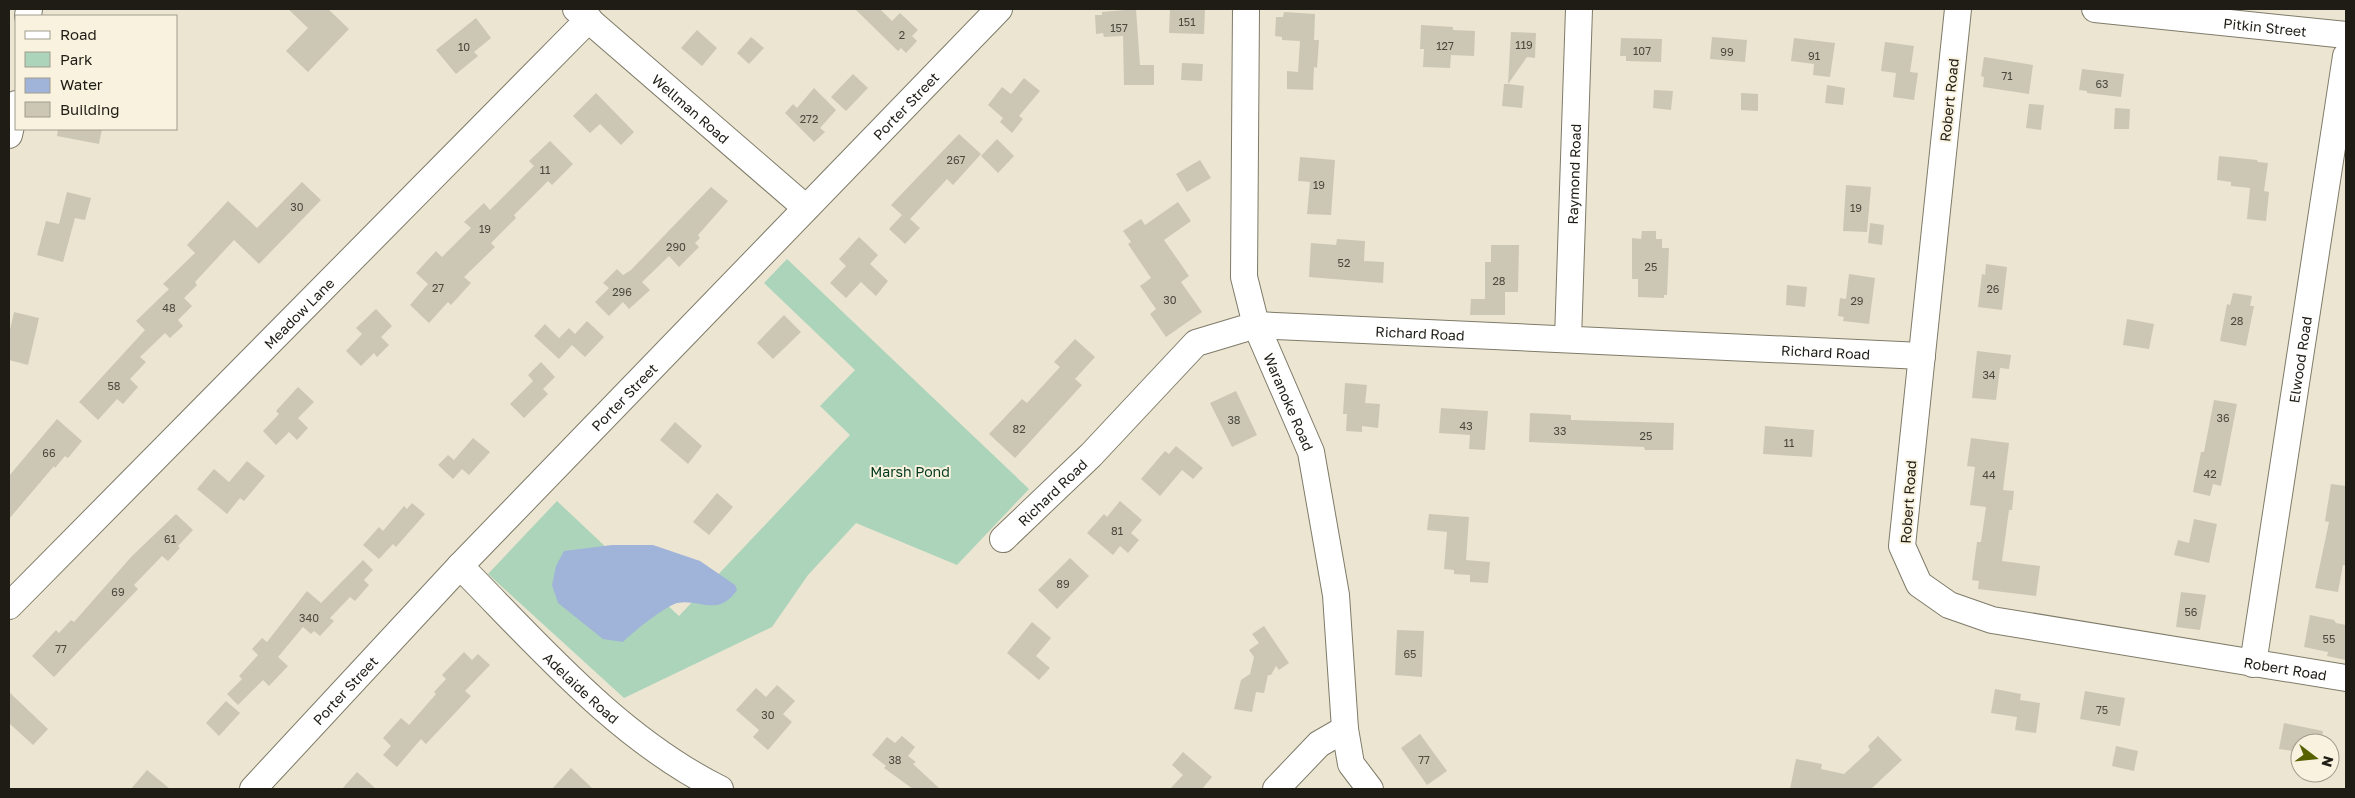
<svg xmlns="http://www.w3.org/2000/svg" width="2355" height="798" font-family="'Golos Text',sans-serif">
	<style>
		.green { fill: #abd4bb }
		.water { fill: #a0b3d8 }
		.building { fill: #ccc7b4 }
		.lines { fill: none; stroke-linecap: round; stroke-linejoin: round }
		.minor-casing { stroke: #7f7b69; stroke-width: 28 }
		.minor { stroke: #fff; stroke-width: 26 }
		.labels { text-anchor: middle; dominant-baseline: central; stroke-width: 4; stroke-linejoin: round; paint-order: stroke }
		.number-label { font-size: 11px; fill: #4a473d }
		.street-label { font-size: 14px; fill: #1e1c15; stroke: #f8f2de }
		.park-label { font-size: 14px; fill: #003820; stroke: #f8f2de }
	</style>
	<rect width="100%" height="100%" fill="#ebe5d1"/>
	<!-- green -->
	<polygon class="green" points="787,259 1029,489 957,565 856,523 808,575 772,627 624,698 488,574 557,501 679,616 850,435 820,406 855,370 764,283"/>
	<!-- water -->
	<path class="water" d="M612,545H653L700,561L735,585L737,590C718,618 699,598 677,603C664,607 633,632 623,642L603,639L558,603L552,585L556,566L564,551Z"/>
	<!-- building -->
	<g class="building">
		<polygon points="288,9 328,9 349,29 308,72 286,51 308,28"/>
		<polygon points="855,9 880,9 892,21 900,13 918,30 912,36 917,41 906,53 901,48 898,51"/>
		<polygon points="1136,9 1140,65 1154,65 1154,85 1124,85 1123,36 1104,37 1103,33 1096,34 1095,15 1102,15 1102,12"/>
		<polygon points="1170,9 1205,9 1204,34 1169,33"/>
		<polygon points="1284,12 1315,14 1314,40 1319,40 1317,68 1314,67 1313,90 1287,89 1287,71 1298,72 1300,41 1282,40 1282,37 1275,36 1276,17 1283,17"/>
		<polygon points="476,18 491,38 474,52 478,56 456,74 436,50"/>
		<polygon points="1421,25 1453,27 1453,30 1475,31 1474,56 1451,55 1450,68 1423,67 1424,49 1420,49"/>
		<polygon points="697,30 717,48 702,66 681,48"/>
		<polygon points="1511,32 1536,33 1535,58 1527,57 1508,84 1524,86 1522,108 1502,106 1504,84 1508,84"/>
		<polygon points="751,37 764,48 749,64 737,53"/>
		<polygon points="1712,37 1747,40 1745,62 1710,59"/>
		<polygon points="1621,38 1662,39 1661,62 1626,61 1626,56 1620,56"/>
		<polygon points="1794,38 1835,43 1830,77 1813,75 1814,64 1791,61"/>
		<polygon points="1885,42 1914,46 1910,72 1918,73 1914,100 1893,97 1896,73 1881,71"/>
		<polygon points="1984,57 2033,65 2029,94 1983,87 1984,77 1981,76"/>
		<polygon points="1182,63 1203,64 1202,81 1181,80"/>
		<polygon points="2082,69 2124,74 2121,97 2087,93 2087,91 2079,90"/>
		<polygon points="853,74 868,88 846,111 831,97"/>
		<polygon points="1024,78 1040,91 1019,116 1023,119 1012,133 1000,122 1003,118 988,105 1002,87 1011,94"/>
		<polygon points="1827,85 1845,88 1843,105 1825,103"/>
		<polygon points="814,88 836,110 820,128 825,132 814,142 785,113 793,104 797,108"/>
		<polygon points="1654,90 1673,91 1671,110 1653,108"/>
		<polygon points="596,93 634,132 621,145 600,124 590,133 573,116"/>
		<polygon points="1741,93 1758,94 1758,111 1741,110"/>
		<polygon points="2029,104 2044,105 2041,130 2026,128"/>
		<polygon points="2115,108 2130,109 2129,129 2114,129"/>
		<polygon points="58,129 102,129 99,144 57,136"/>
		<polygon points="959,134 981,154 953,185 947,179 910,219 920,228 905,244 889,229 902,215 891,205"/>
		<polygon points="997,139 1014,156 998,173 981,156"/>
		<polygon points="550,141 573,164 552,185 548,181 514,215 516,218 491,243 495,247 464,277 471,283 451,305 448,302 429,323 410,305 428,284 416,273 436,251 442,257 471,228 464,222 484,203 490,210 534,166 529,161"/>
		<polygon points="2219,156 2257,160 2258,162 2268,163 2264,191 2269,192 2266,221 2247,219 2250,188 2231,186 2231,182 2217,180"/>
		<polygon points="1300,157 1335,160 1331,215 1307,214 1310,182 1298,181"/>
		<polygon points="1200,160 1211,178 1187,192 1176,174"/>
		<polygon points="302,182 321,200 259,264 234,240 195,282 197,285 184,298 192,306 178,320 183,326 170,338 165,333 140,357 146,362 130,379 138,387 123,404 117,399 98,420 79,402 145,330 136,321 169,289 163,284 195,253 187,245 228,201 257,228"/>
		<polygon points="1846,185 1871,187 1867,232 1843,231"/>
		<polygon points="711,187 728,201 698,235 700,238 695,243 699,247 679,267 669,256 642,282 650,290 629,309 623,302 609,316 595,302 609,288 603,283 617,269 623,275 631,270"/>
		<polygon points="67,192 91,198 85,220 75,218 63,262 37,255 46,221 59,224"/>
		<polygon points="1178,202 1191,221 1164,240 1189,276 1181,282 1202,312 1166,337 1150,314 1156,309 1140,286 1151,278 1128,244 1131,242 1123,231 1141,219 1145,225"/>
		<polygon points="1870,223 1884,225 1882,245 1868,243"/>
		<polygon points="1642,231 1656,231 1656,239 1662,239 1662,248 1669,248 1667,295 1664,295 1664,298 1638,297 1638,279 1632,279 1632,238 1641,239"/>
		<polygon points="859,237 878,255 870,264 888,281 876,296 861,282 846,298 830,283 846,266 839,259"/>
		<polygon points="1337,239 1365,241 1364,261 1384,262 1383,283 1309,277 1311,243 1336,245"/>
		<polygon points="1491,245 1519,245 1518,292 1505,292 1505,315 1470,315 1471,299 1485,299 1485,262 1491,262"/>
		<polygon points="1986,264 2007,267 2002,310 1978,307 1982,274 1985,275"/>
		<polygon points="1849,274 1875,278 1869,324 1843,321 1844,317 1838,316 1840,298 1846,299"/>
		<polygon points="1787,285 1807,287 1805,307 1786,305"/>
		<polygon points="2233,293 2252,296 2250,306 2254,306 2246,346 2220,341 2227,304 2230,305"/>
		<polygon points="376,309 392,326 381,337 389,345 377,357 374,353 361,366 346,351 362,334 356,328"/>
		<polygon points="14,312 39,318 28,365 9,360 9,334"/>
		<polygon points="784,315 801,332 773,359 757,343"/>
		<polygon points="2127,319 2154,324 2149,349 2123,345"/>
		<polygon points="587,321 604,337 585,357 572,345 559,359 534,336 545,324 559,338 569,328 575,334"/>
		<polygon points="1075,339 1095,357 1075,379 1082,385 1015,458 989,434 1022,399 1027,403 1060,367 1054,362"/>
		<polygon points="1977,351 2011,355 2009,369 2000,368 1996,400 1972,398"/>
		<polygon points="541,362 555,377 543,389 548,394 524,418 510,404 533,381 528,375"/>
		<polygon points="1345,383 1367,385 1365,403 1380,404 1378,428 1362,426 1362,432 1346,431 1347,414 1343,414"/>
		<polygon points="298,387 314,402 298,418 308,428 297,440 289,432 276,445 263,431 279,414 276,411"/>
		<polygon points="1236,391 1257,435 1232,447 1210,403"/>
		<polygon points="2214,400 2237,404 2221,486 2213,484 2210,496 2193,492 2201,452 2204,452"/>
		<polygon points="1441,408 1488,411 1485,450 1469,449 1470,435 1439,433"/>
		<polygon points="1530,413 1571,415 1571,420 1674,423 1673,450 1645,450 1644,447 1529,442"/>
		<polygon points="57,419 82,441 68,458 65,456 55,468 54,466 9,519 9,476"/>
		<polygon points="675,422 702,446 688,464 660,440"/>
		<polygon points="1765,426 1814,430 1812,457 1763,454"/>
		<polygon points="473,438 490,452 469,475 462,469 453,479 438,465 448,455 454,460"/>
		<polygon points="1971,438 2009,443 2003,490 2014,491 2012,510 2009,510 2002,561 2040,566 2036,596 1978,589 1979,581 1972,580 1977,542 1981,542 1986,507 1970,505 1975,467 1967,466"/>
		<polygon points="1176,446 1203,468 1193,479 1182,470 1160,496 1141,479 1165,451 1169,454"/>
		<polygon points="247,461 265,476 244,501 240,498 227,514 197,489 214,469 229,482"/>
		<polygon points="2331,484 2346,486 2346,565 2343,565 2338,592 2315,588 2329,522 2325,521"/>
		<polygon points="717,493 733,507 709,535 693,522"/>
		<polygon points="1120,501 1142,520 1131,533 1139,540 1128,553 1120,546 1113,555 1087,533 1104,514 1107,517"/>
		<polygon points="412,503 425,514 396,547 393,544 379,559 363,545 379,527 383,531 404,506 407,509"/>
		<polygon points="176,514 193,530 178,546 180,548 168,561 162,556 134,585 138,589 54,677 32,656 56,630 59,633 71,620 74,622 132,556"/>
		<polygon points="1429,514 1469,517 1466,560 1490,562 1488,583 1470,582 1470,575 1454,574 1454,570 1444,569 1447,532 1427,530"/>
		<polygon points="2194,519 2217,524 2209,563 2174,555 2178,540 2189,543"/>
		<polygon points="1070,558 1089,576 1057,609 1038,590"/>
		<polygon points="363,560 373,570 364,580 369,585 355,601 350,597 330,618 334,621 320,636 314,631 311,634 303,627 278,657 288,666 269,686 263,680 238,705 227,694 242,679 239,676 258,655 252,649 262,638 267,642 307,591 321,603"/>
		<polygon points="2181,592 2206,595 2200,630 2176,627"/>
		<polygon points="2310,615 2334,620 2336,623 2346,625 2346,660 2327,656 2328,652 2304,647"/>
		<polygon points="1032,622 1051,638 1036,656 1050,668 1039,680 1007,653"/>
		<polygon points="1264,626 1289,663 1279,670 1276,666 1271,675 1268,675 1264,693 1256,692 1252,712 1234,709 1241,680 1250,674 1254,657 1249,650 1259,643 1252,634"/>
		<polygon points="1397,630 1424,631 1422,677 1395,675"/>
		<polygon points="464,652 472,660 478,654 490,665 465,691 471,696 426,744 421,739 397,767 383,755 391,746 383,738 401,718 409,725 436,694 434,692 446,679 442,675"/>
		<polygon points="777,685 795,701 783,714 792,722 768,750 753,737 759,730 736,710 756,688 766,697"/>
		<polygon points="1995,689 2021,694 2020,700 2040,703 2036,733 2015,730 2017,717 1991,713"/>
		<polygon points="2085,691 2125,698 2120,726 2080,719"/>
		<polygon points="9,692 48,729 33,745 9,723"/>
		<polygon points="226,701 240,713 219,736 206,723"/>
		<polygon points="2284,723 2323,731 2321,743 2300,743 2300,752 2279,749"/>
		<polygon points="1420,734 1447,771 1427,785 1401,748"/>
		<polygon points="902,736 915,747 908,756 916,762 913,764 940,789 913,789 884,768 886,766 872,755 887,737 895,743"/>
		<polygon points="1878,736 1902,760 1871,789 1790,789 1796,759 1822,764 1821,769 1844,774 1870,750 1868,746"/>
		<polygon points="2116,746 2138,751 2134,771 2112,766"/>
		<polygon points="1183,752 1212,777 1202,789 1170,789 1183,775 1172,765"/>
		<polygon points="571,768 593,789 552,789"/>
		<polygon points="147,770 170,789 131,789"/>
		<polygon points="357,772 376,789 342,789"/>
	</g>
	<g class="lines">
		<!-- minor casing -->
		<g class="minor-casing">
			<g id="minor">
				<path id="s1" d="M576,9L806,208"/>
				<path id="s2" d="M1246,9L1244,277L1256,325L1311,452L1336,595L1345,729L1351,764L1370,789"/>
				<path id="s3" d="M1958,9L1902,546L1919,584L1949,605L1992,620L2346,678"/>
				<path id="s4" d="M2095,9L2346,35"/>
				<polyline points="28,16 29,9"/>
				<polyline points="9,135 16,104"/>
				<path id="s5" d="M1568,339L1579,9"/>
				<path id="s6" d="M1003,539L1091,455L1196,343L1256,325L1922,356"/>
				<path id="s7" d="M460,566C540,647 618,738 720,789"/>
				<path id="s8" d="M9,606L589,19"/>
				<path id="s9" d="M2253,664L2346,56"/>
				<path id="s10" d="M253,789L460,566L999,9"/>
				<polyline points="1276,789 1319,744 1345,729"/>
			</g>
		</g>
		<!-- minor -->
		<use href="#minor" class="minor"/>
	</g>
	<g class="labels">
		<!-- number labels -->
		<g class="number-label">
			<text x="1187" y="21">151</text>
			<text x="1119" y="27">157</text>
			<text x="902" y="34">2</text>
			<text x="1524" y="44">119</text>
			<text x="1445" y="45">127</text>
			<text x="464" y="46">10</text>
			<text x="1642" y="50">107</text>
			<text x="1727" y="51">99</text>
			<text x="1814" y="55">91</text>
			<text x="2007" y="75">71</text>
			<text x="2102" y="83">63</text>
			<text x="809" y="118">272</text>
			<text x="956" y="159">267</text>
			<text x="545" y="169">11</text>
			<text x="1319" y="184">19</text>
			<text x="297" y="206">30</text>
			<text x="1856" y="207">19</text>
			<text x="485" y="228">19</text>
			<text x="676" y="246">290</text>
			<text x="1344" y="262">52</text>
			<text x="1651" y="266">25</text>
			<text x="1499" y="280">28</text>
			<text x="438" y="287">27</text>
			<text x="1993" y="288">26</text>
			<text x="622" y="291">296</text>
			<text x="1170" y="299">30</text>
			<text x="1857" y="300">29</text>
			<text x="169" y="307">48</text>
			<text x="2237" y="320">28</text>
			<text x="1989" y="374">34</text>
			<text x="114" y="385">58</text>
			<text x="2223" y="417">36</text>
			<text x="1234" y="419">38</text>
			<text x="1466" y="425">43</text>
			<text x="1019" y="428">82</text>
			<text x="1560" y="430">33</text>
			<text x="1646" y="435">25</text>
			<text x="1789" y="442">11</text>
			<text x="49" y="452">66</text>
			<text x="2210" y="473">42</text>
			<text x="1989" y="474">44</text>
			<text x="1117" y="530">81</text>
			<text x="170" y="538">61</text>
			<text x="1063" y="583">89</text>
			<text x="118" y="591">69</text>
			<text x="2191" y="611">56</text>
			<text x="309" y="617">340</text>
			<text x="2329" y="638">55</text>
			<text x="61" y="648">77</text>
			<text x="1410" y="653">65</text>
			<text x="2102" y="709">75</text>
			<text x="768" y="714">30</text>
			<text x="895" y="759">38</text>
			<text x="1424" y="759">77</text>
		</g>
		<!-- street labels -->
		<g class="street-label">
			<text stroke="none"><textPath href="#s4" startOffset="171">Pitkin Street</textPath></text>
			<text transform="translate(1949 100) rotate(-84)">Robert Road</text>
			<text stroke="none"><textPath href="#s10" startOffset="945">Porter Street</textPath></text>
			<text stroke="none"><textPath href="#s1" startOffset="152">Wellman Road</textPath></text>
			<text stroke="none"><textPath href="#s5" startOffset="165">Raymond Road</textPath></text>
			<text stroke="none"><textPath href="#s8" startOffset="412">Meadow Lane</textPath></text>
			<text stroke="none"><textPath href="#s6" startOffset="502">Richard Road</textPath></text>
			<text stroke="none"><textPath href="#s6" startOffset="908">Richard Road</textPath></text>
			<text stroke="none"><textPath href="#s9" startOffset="308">Elwood Road</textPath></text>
			<text stroke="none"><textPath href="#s10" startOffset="540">Porter Street</textPath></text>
			<text stroke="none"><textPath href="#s2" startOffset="401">Waranoke Road</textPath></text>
			<text stroke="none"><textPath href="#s6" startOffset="68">Richard Road</textPath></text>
			<text transform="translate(1908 502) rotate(-86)">Robert Road</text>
			<text stroke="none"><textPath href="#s3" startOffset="961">Robert Road</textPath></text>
			<text stroke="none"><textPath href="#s7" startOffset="172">Adelaide Road</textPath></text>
			<text stroke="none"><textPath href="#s10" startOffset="135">Porter Street</textPath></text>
		</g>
		<!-- park labels -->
		<g class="park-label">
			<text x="910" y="471">Marsh Pond</text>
		</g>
	</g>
	<!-- border -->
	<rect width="2355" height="798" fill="none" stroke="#1e1c15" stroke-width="20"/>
	<!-- legend -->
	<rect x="15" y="15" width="162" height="115" fill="#f8f2de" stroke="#a19c8e"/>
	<rect x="25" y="31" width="25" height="8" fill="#ffffff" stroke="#a19c8e"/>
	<text x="60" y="40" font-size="15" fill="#1e1c15">Road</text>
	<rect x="25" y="52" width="25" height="15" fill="#abd4bb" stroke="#a19c8e"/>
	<text x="60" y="65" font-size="15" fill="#1e1c15">Park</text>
	<rect x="25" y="78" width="25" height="15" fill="#a0b3d8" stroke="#a19c8e"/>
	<text x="60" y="90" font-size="15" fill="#1e1c15">Water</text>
	<rect x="25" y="102" width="25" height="15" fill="#ccc7b4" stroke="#a19c8e"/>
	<text x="60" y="115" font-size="15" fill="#1e1c15">Building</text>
	<!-- north arrow -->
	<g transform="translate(2315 758) rotate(106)"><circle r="24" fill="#f8f2de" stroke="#a19c8e"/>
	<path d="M0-4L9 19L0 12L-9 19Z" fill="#576100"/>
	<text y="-8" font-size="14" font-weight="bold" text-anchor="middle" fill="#1e1c15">N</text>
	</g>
</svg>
